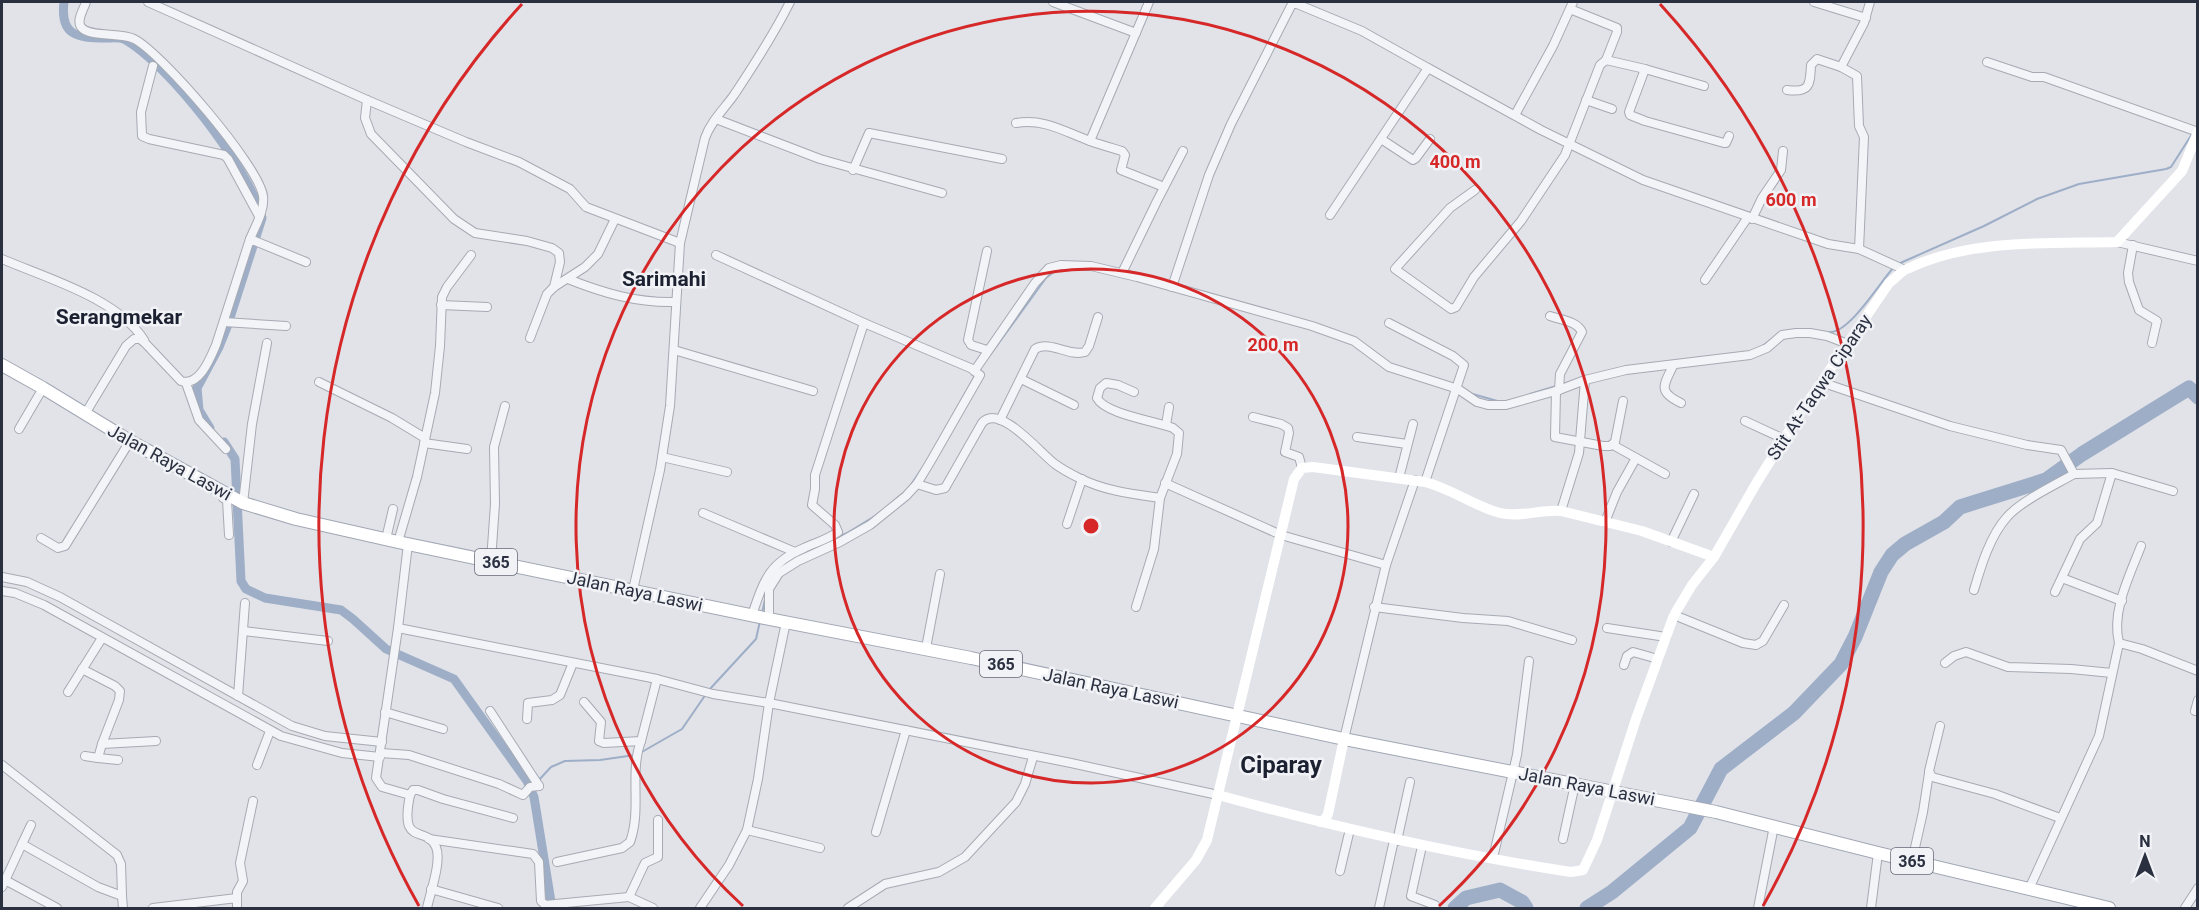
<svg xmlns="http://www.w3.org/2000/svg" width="2199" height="910" font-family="Roboto,sans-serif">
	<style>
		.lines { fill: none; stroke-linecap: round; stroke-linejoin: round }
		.stream { stroke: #9eaec7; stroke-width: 2 }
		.canal { stroke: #9eaec7; stroke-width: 9 }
		.river { stroke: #9eaec7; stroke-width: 15 }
		.street-casing { stroke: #a6aab3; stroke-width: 10 }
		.primary-casing { stroke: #a1a7b4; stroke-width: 14 }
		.street { stroke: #f3f4f7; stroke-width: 8 }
		.secondary { stroke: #fff; stroke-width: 10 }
		.primary { stroke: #fff; stroke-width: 12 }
		.ring { fill: none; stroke: #d62828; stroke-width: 3 }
		.labels { text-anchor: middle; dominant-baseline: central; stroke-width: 5; stroke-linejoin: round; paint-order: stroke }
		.shield { fill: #f0f2f6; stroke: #656a77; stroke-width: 1.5 }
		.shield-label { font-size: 16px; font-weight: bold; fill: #2a3040 }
		.street-label { font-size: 18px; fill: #2a3040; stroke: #f0f2f6 }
		.quarter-label { font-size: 21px; font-weight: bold; fill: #1c2131; stroke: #f0f2f6 }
		.district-label { font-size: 24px; font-weight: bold; fill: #1c2131; stroke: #f0f2f6 }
		.centre { fill: #d62828; stroke: #f0f2f6; stroke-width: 3 }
		.ring-label { font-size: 18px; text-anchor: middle; font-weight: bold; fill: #d62828; stroke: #f0f2f6; stroke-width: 5; stroke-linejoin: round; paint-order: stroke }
	</style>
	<rect width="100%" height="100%" fill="#e1e3e9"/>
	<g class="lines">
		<!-- stream -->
		<g class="stream">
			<polyline points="1898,264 1984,226 2037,199 2079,184 2166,169 2171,167 2192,134"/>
			<path d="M1794,330C1807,327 1820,334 1832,332C1852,329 1880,282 1894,267"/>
			<polyline points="1761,347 1780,333"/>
			<polyline points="990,355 1046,278 1059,268"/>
			<polyline points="1372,359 1387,369"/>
			<polyline points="1469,393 1501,402"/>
			<polyline points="1530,394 1573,381"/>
			<polyline points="944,431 976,374"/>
			<polyline points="889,505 908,489 921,470"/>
			<polyline points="830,541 847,533 880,513"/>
			<polyline points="762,613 766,595"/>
			<polyline points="709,690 756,639 760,621"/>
			<polyline points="640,753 682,729 706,694"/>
			<polyline points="538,781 551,767 565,761 600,760 635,755"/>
		</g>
		<!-- canal -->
		<g class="canal">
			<path d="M64,2C60,35 76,38 106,38C111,38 118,37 124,39C169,64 249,168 262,218L227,327L219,347L197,388L199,410L210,428"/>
			<polyline points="224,442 235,459 241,581 246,589 265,598 341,610 353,619 386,649 454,679 527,781 534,797 552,908"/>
		</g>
		<!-- river -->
		<g class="river">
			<polyline points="1455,908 1466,898 1500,890 1522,902 1526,908"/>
			<polyline points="1587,908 1612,892 1690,828 1721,769 1794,713 1841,664 1855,637 1881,572 1892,555 1905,544 1944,522 1960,507 2046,480 2082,454 2189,388 2198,397"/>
		</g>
		<!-- street casing -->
		<g class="street-casing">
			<g id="street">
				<path d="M86,2C84,9 76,20 81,27C89,38 121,32 134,39C161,52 259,166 263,196C265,210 255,227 250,239"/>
				<polyline points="148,2 367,100 466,142 519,162 570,189 586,207 680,243"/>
				<polyline points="1053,2 1136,33"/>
				<polyline points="1814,2 1866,18"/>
				<polyline points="1606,60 1645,69 1704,86"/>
				<polyline points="1987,62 2032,77 2044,77 2198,132"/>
				<polyline points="153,66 141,112 142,136 149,139 224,155 228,159 259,216"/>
				<polyline points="1841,67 1864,23 1870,2"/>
				<polyline points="1645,69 1629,112 1630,115 1645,121 1724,143 1726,143 1729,136"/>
				<path d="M1787,90C1810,93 1810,85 1811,65L1817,59L1841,67L1857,76L1859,126L1864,137L1859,249"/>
				<polyline points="367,100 365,118 371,134 454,219 475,233 527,241 552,248 559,253 560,262 554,287"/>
				<polyline points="1586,100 1612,109"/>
				<polyline points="1515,115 1553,46 1573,2"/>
				<polyline points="716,119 820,159 942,193"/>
				<path d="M1016,123C1044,118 1065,132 1090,141C1101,145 1112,148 1122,151L1125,155L1121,170L1164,187"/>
				<polyline points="1381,139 1413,160 1416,158 1430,139"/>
				<polyline points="1090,141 1149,2"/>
				<polyline points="853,170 869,133 1002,159"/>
				<polyline points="1475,190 1450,208 1395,269 1451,309 1456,307 1474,277 1521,221 1565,155 1600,65 1606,60 1617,32 1617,28 1570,9"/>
				<polyline points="1330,215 1428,68 1541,130 1643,180 1828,244 1859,249 1905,270"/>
				<polyline points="1752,219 1762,198 1781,170 1783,151"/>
				<polyline points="2117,242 2198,261"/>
				<polyline points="2133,245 2128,273 2129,282 2139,310 2157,321 2152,343"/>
				<polyline points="987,251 968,340 971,345 987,350"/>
				<path d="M716,255L864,323L815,475V489L812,505L835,525L838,532C828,539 815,543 804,548C769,563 764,580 752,615"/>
				<path d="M2,259C46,278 117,298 144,340"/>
				<polyline points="1122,273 1157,201 1183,151"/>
				<path d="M568,279C603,293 637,303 675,302"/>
				<polyline points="1705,280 1748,217"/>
				<polyline points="1172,287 1209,175 1231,124 1292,4 1297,4 1362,31 1428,68"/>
				<polyline points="441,305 487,307"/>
				<path d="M1550,316C1561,320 1577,321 1582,332L1560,374L1559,390"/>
				<polyline points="224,322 286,326"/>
				<polyline points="864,323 975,370"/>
				<polyline points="1389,323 1453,356 1464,365 1425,482"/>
				<polyline points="530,338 547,294 554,287 585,267 598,254 615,219"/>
				<polyline points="674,350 813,391"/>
				<path d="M1673,366C1663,386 1658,392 1681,403"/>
				<polyline points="1021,379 1074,405"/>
				<polyline points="319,382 392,418 425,438"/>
				<path d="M1821,382L1950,426L2027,445L2061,450L2074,474C2055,485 2021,501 2007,517C1990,536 1981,566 1974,590"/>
				<polyline points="186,383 199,420 226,449"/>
				<polyline points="1556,391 1555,437 1603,446 1610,446 1615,442 1623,401"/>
				<path d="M1134,392L1118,385L1106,383L1100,388L1097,398C1105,414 1155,421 1173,428L1179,433L1177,454L1160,498L1154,549L1136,607"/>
				<path d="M85,414L126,346L134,339H140L145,343L181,381C199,387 210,359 216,345L250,239L306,262"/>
				<polyline points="1253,417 1281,424 1288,428 1289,433 1285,452 1299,457 1302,468"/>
				<path d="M1000,420L1035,349C1051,340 1068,357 1085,352L1089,346L1098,317"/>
				<polyline points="1745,421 1784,439"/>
				<polyline points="1166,425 1169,407"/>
				<polyline points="19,429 43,388"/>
				<polyline points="1357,437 1407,444"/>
				<polyline points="424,443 467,449"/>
				<polyline points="1613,445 1665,474"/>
				<polyline points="662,457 727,472"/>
				<polyline points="2074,474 2112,473 2173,491"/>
				<polyline points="1399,478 1413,424"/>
				<polyline points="1165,483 1281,535 1386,565"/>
				<path d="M917,484L936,490L945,488L982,423C999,402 1041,454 1055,464C1063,470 1071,474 1079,478C1105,491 1132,494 1160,498"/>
				<polyline points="222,493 223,498 227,500 229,535"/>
				<polyline points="243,503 252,424 267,343"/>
				<polyline points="1561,511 1579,453 1585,380"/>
				<polyline points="703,513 795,552"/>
				<polyline points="1605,522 1617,492 1636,458"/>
				<polyline points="1067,524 1082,479"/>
				<polyline points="41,538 58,548 65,546 130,441"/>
				<polyline points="386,539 393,509"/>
				<polyline points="398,542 417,477 435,393 440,346 442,297 447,287 471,255"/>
				<polyline points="1671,542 1694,494"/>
				<path d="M408,544L398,628L376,778L382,787L410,795C399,849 426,824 436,847C442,861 430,893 427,908"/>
				<polyline points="491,561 495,504 494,447 505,406"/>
				<polyline points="2,577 27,582 60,597 292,726 325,736 382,742"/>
				<polyline points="2062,578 2122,601"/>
				<path d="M633,590L660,470L670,406L680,243L705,138C711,121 724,109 734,95C754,65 774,34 790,2"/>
				<polyline points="2,591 15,593 44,605 281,736 342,753 380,757"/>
				<polyline points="2055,592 2080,539 2097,523 2112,473"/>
				<polyline points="1374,607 1463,618 1508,621 1572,640"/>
				<polyline points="1674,615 1743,643 1756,645 1763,641 1784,605"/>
				<polyline points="769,619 769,589 779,573 798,561 840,542 870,525 906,496 917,484 932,459 980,375 974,371 975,370 1035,283 1049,268 1061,265 1091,266 1137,277 1312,326 1354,341 1389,367 1458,389 1477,402 1488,405 1506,405 1559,390 1585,380 1626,370 1750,355 1767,348 1782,335 1796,333 1810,333 1827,336 1848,344"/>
				<polyline points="398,628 657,679 713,694 769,703 1071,763 1218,795"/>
				<polyline points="1607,628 1666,637"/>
				<polyline points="243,631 328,641"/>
				<path d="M2119,643C2111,611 2130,575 2141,546"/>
				<polyline points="926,648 940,574"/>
				<polyline points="1945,663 1954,656 1966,652 2008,667 2071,669 2112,673"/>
				<polyline points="1624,665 1627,656 1633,652 1658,659"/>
				<polyline points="82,669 115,686 120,691 119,700 102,744 156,741"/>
				<polyline points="68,692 102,638"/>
				<polyline points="238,696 245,603"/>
				<polyline points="584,702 601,722 599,741 604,743 641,741 657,679"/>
				<polyline points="490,711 539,786"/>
				<polyline points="2195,711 2198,700"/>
				<polyline points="385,712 443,729"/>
				<polyline points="527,719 528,703 552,700 560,695 573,663"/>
				<polyline points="1940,726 1929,771 1932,777 1995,794 2060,818"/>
				<polyline points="1344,739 1386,565 1415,480"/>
				<polyline points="381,753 409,755 499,784 523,795 530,787 539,786"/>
				<polyline points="85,756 98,758 102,744"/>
				<polyline points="98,758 118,760"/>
				<polyline points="2,765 117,855 121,864 122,896"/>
				<polyline points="257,765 270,731"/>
				<polyline points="410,795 413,790 418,790 443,799 513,818"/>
				<polyline points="747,830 820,848"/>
				<polyline points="876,832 906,730"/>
				<polyline points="429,839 533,854 539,862 541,901 545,905 629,897"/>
				<polyline points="1563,839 1575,784"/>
				<polyline points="1397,841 1410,782"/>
				<polyline points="22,844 31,825"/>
				<polyline points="1422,846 1411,896 1435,905"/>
				<polyline points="1493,858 1517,755 1529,661"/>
				<polyline points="1912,861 1923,812 1929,773"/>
				<path d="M557,862L622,848L630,842C642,809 629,773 641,741"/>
				<polyline points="1340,871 1350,829"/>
				<polyline points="5,880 57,908"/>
				<polyline points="2,887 22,844 98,887 122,896 123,908"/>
				<polyline points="431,889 498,908"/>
				<polyline points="2029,889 2099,736 2119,643 2142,649 2198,671"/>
				<polyline points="237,898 237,892 243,881 240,863 253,801"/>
				<polyline points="153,908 237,898 237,908"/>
				<polyline points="653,908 629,897 643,867 645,863 658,857 658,820"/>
				<polyline points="700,908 729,865 747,830 758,779 769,703 786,622"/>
				<polyline points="848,908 885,884 939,872 965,857 1016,802 1025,784 1033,757"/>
				<polyline points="1379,908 1394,840"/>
				<polyline points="1758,908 1774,826"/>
				<polyline points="1871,908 1878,853"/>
				<polyline points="2185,908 2198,888"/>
			</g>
		</g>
		<!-- primary casing -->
		<g class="primary-casing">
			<polyline id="primary" points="2,365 43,388 130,441 243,503 296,519 398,542 764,618 971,658 1344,739 1716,812 1878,853 2109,908"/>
		</g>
		<!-- street -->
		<use href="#street" class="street"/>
		<!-- secondary -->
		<g class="secondary">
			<path d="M1218,795C1334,827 1452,854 1571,872L1583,870L1597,840L1636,719L1674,615L1692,585L1714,557L1757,482L1801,412L1889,283C1895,279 1900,272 1907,269C1971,238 2048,244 2117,242L2182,171L2198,132"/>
			<polyline points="1320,822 1325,819 1328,814 1344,739"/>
			<path d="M1155,908L1196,860L1207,840L1294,479L1302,468L1313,467L1425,482C1452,489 1474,506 1500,513C1520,518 1541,509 1561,511L1642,531L1714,557"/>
		</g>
		<!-- primary -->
		<use href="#primary" class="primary"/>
	</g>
	<!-- distance rings -->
	<g class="ring">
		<circle cx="1091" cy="526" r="257"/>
		<path d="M743 906A515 515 0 1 1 1439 906"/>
		<path d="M419 906A772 772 0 0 1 522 4M1660 4A772 772 0 0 1 1763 906"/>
	</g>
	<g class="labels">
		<!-- shield labels -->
		<g class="shield">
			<rect x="475" y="549" width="42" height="26" rx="4.5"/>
			<rect x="980" y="651" width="42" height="26" rx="4.5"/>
			<rect x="1891" y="848" width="42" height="26" rx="4.5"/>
		</g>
		<g class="shield-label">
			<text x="496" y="562">365</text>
			<text x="1001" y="664">365</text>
			<text x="1912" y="861">365</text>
		</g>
		<!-- street labels -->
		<g class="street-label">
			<text transform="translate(1819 387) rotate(-56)">Stit At-Taqwa Ciparay</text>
			<text transform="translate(170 462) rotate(29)">Jalan Raya Laswi</text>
			<text transform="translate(635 591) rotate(12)">Jalan Raya Laswi</text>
			<text transform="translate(1111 688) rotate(12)">Jalan Raya Laswi</text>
			<text transform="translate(1587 786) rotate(11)">Jalan Raya Laswi</text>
		</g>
		<!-- quarter labels -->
		<g class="quarter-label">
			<text x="664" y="279">Sarimahi</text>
			<text x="119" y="317">Serangmekar</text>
		</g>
		<!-- district labels -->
		<g class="district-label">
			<text x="1281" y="765">Ciparay</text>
		</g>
	</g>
	<circle cx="1091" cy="526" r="9" class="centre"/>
	<g class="ring-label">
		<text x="1455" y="168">400 m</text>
		<text x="1791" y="206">600 m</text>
		<text x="1273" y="351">200 m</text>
	</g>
	<!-- border -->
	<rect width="2199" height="910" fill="none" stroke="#2a3040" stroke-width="6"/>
	<!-- north arrow -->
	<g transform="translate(2145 856)" stroke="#f0f2f6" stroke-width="4.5" paint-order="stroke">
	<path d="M0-4.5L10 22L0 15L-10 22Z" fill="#2a3040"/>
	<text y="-9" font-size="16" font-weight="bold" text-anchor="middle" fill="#2a3040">N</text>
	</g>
</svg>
